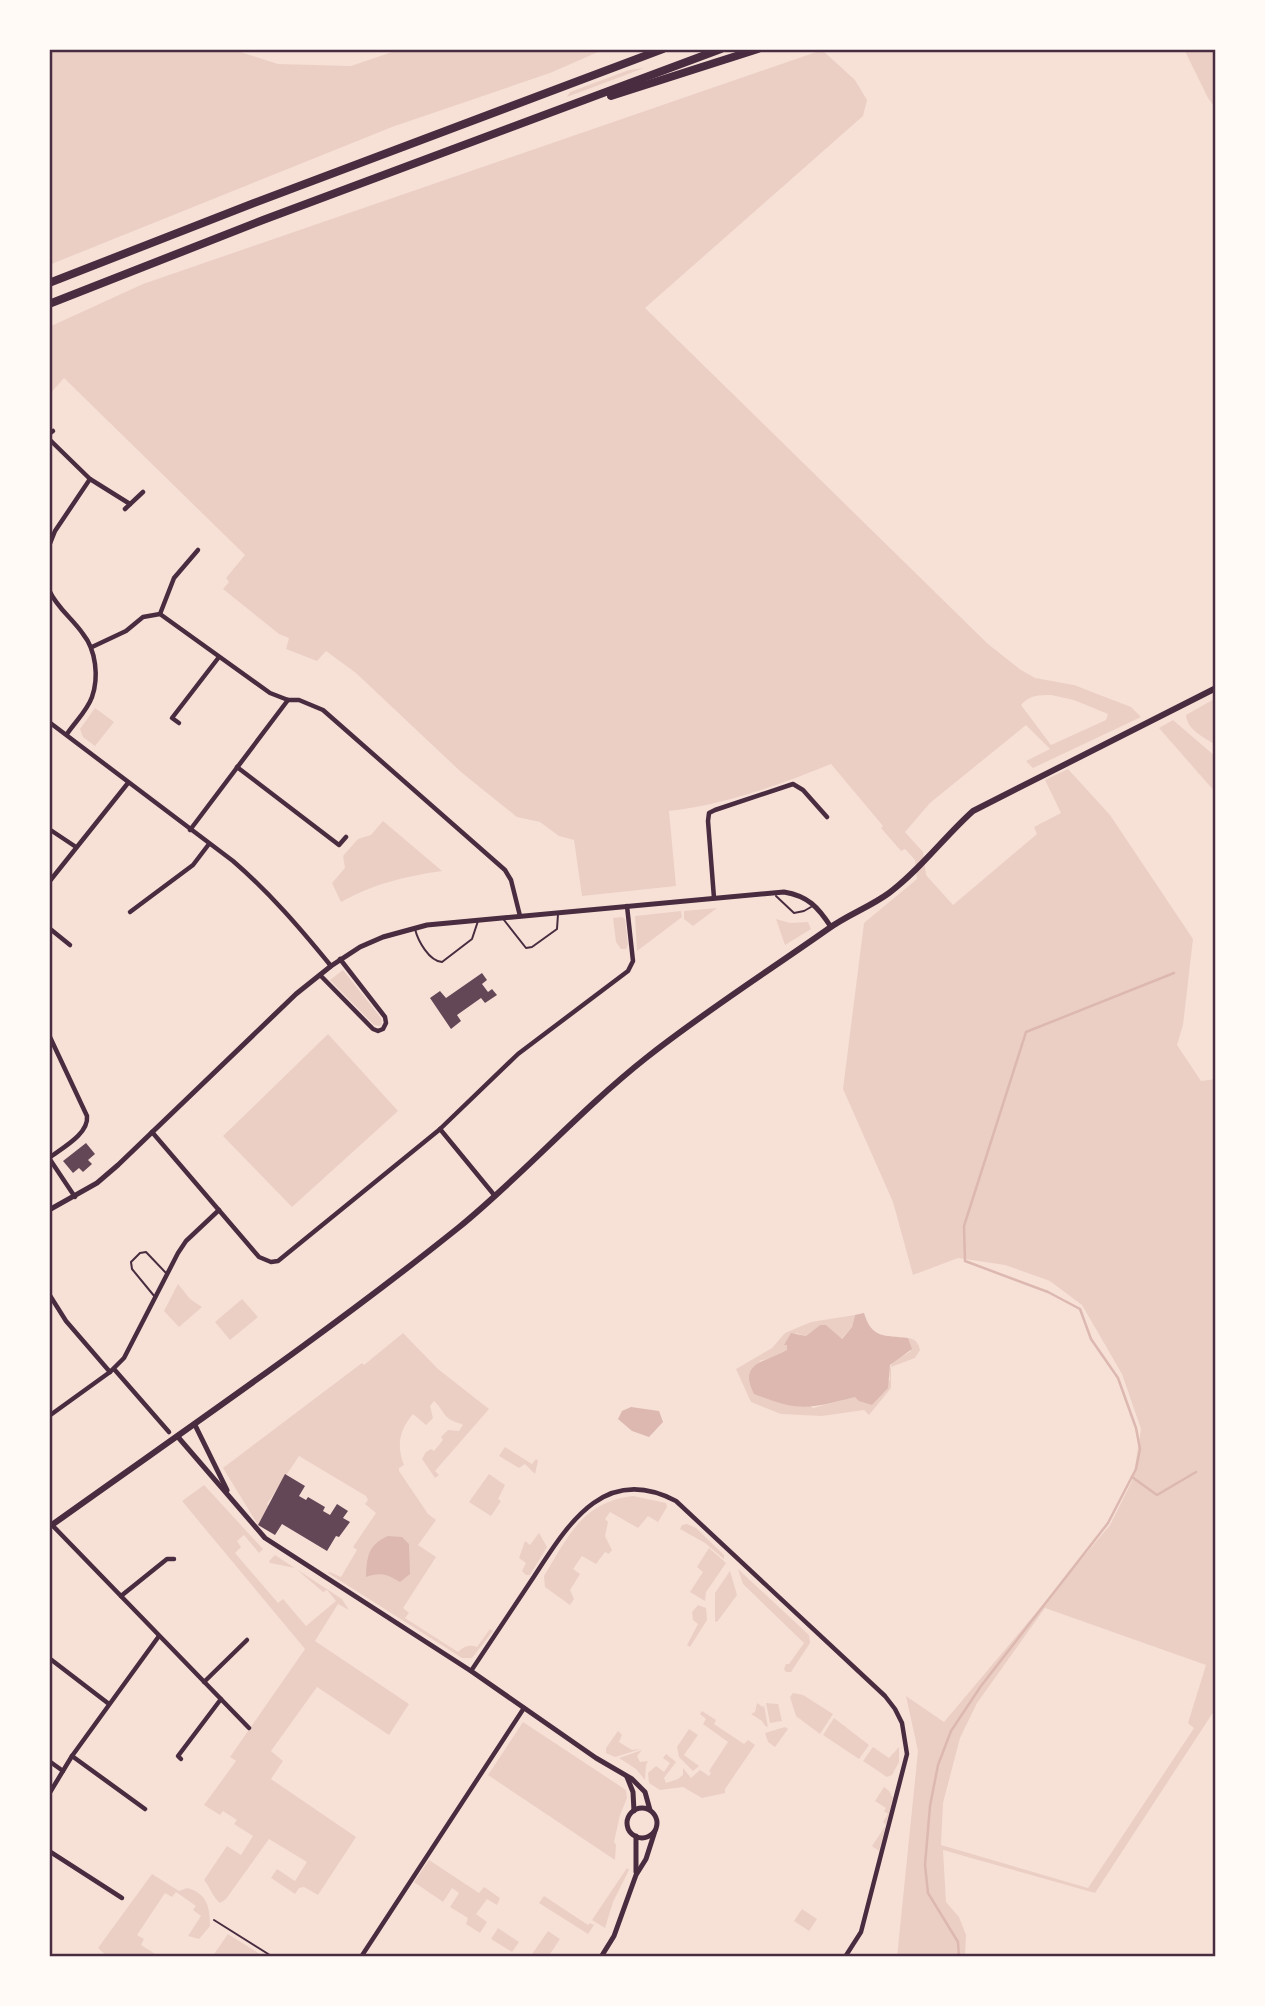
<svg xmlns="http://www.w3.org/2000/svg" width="1265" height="2006" font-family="Barlow,sans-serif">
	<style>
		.green { fill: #ebcfc5; fill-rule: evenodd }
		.water { fill: #dcb8b0 }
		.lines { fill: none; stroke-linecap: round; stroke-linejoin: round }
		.stream { stroke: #dcb8b0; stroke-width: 2.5 }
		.building { fill: #644757 }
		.service { stroke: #4a2c40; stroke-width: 2 }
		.minor { stroke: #4a2c40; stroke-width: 4.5 }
		.tertiary { stroke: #4a2c40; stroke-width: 5 }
		.secondary { stroke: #4a2c40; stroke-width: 6 }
		.motorway { stroke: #4a2c40; stroke-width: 8 }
		.neatline { fill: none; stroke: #4a2c40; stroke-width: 2.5 }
	</style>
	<rect width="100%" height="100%" fill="#f7e1d7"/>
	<!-- green -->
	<g class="green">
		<polygon points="49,49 231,49 278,64 351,66 401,49 605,49 550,73 392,127 49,265"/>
		<polygon points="1184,49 1216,49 1216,109 1208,98"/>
		<path d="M822,50L855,80L867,100L863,116L645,308L988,644L1021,670L1035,678L1074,685L1131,707L1141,717L1033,768L1026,761L1050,749L1026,725L930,803L905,832L923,852L926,875L953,905L1037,834L1034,827L1061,813L1045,780L1068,769L1110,815L1193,939L1183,1025L1177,1045L1201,1081L1216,1079V1708L1095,1893L943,1850L946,1902L959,1917L966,1935L965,1957H897L918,1751L906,1696L944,1722L1110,1525L1133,1479L1141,1429L1122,1374L1082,1305L1050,1281L1005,1265L958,1258L913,1275L893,1202L843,1089L864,923L917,879L915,860L905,849L901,851L881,828L883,826L831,764C779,785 725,805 669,811L676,886L582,896L574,840L559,836L540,822L517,817L461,772L356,673L326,651L317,661L286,649L289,638L279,634L223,589L229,582L226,578L245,555L64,378L49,395V327L143,284ZM1051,695L1074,700L1108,714L1106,720L1051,745L1021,705C1029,695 1039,695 1051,695ZM1045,1608L1206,1665L1188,1723L1194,1728L1088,1888L941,1845L943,1803L960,1738L977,1703Z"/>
		<polygon points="644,68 567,97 570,92 629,70"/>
		<path d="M1216,698V745C1205,738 1187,730 1186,715Z"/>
		<polygon points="95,708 114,722 95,746 83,737 80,729"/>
		<polygon points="1173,720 1216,757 1216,793 1159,728"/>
		<path d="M383,821L442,871C406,876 373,884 341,902L332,883L345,868L343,856L358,839L371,835Z"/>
		<polygon points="717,908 693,926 684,919 684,911"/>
		<polygon points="681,911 682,917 637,951 635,916"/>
		<polygon points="622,917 625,919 628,945 626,949 621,949 616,942 613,918"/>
		<polygon points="776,919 790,923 808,922 811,929 785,945"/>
		<polygon points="343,970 381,1018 382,1024 380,1026 374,1025 330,980"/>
		<polygon points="328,1034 398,1111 292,1207 223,1136"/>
		<polygon points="178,1284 190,1299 202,1307 179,1327 164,1311"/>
		<polygon points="242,1299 258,1317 230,1340 215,1322"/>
		<path d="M855,1315L852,1327L841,1339L826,1325H820L806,1336L796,1333L787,1345L788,1350L776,1357L759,1361L813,1408L855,1397L890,1380C887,1361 897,1360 911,1351L908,1338C916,1339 918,1343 920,1350L915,1358L891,1367V1388L869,1415L864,1410L822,1416L781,1414L751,1402L736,1369L772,1348L785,1333L811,1322Z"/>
		<path d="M403,1333L438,1369L489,1409L435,1471L439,1475L435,1478L422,1459L426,1452L431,1449L434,1451L443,1440L441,1437L448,1430L459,1431L463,1425C460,1423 457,1423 453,1421C443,1417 441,1406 434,1401L430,1406L433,1418L426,1425L413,1414C400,1429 396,1445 404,1465L399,1468V1471L428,1514L436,1520L418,1545L436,1557L403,1608L409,1613L405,1618L458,1652C463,1647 469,1644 477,1647L490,1629L493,1631L472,1658H462L328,1573L330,1572L341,1577L357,1550L353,1547L376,1513L365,1504L368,1500L366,1496L299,1456L267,1504L269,1506L258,1525L223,1468L362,1363L364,1365Z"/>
		<polygon points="505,1447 532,1464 536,1459 538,1461 535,1474 525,1464 519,1468 499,1456"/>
		<polygon points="489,1474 505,1485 498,1499 501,1501 491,1516 469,1502"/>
		<path d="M204,1485L263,1549L259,1553L244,1535L237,1541L241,1547L235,1553L278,1603L283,1599L306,1626L336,1601L327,1590L323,1592L295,1568L270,1563L269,1561L275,1555L342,1599L349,1610L338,1604L315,1641L409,1704L389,1735L317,1687L271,1751L283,1761L271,1779L356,1837L318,1895L304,1887L299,1888L295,1894L271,1878L277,1869L295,1881L307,1862L269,1839L226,1899L220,1903C213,1898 210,1887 204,1880L227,1846L241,1855L253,1836L234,1824L237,1820L223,1811L220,1815L204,1805L236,1761L230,1757L305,1649L182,1501Z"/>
		<path d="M633,1496L666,1503L667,1507L658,1522L648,1516L638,1528L610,1512L605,1519L608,1522L605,1536L612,1550L609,1554L605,1552L596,1564L582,1556L573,1569L580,1574L570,1590L574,1599L570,1605L545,1587L544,1576C568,1537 582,1502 633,1496Z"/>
		<polygon points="687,1524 696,1528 724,1555 724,1559 705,1543 680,1529 682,1525"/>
		<polygon points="539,1533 547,1547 530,1575 526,1575 522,1571 526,1563 519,1558 525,1541 530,1545"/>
		<polygon points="709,1548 726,1563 706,1592 705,1601 690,1592 703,1572 697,1567"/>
		<polygon points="738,1569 809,1635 810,1643 791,1672 786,1672 784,1669 786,1664 789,1664 804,1643 743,1584"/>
		<polygon points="730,1571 737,1595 717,1622 715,1621 715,1593"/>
		<polygon points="698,1605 706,1608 707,1620 690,1647 687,1645 698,1624 693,1620 692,1612"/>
		<polygon points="793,1693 803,1695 833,1714 820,1734 796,1716 790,1697"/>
		<polygon points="757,1703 763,1707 764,1705 768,1727 765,1726 762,1721 751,1714 755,1712"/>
		<polygon points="766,1703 778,1704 782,1721 770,1723"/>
		<polygon points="702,1711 716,1720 714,1724 744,1744 748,1740 755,1745 725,1789 725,1793 702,1798 683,1787 660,1790 649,1783 648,1773 656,1766 664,1772 670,1763 663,1758 666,1754 676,1762 664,1778 666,1783 678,1779 683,1775 683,1768 691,1778 700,1770 709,1776 711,1773 709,1771 728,1742 703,1724 706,1719 700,1714"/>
		<polygon points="834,1718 869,1745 859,1759 823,1735"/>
		<polygon points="523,1722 626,1790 627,1798 620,1815 614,1842 616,1845 615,1860 488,1775"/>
		<polygon points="785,1727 788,1729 775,1747 768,1742 765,1733"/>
		<polygon points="689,1729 698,1735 684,1755 699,1766 693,1771 679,1757 677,1747"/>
		<polygon points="618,1731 622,1735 619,1742 632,1750 641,1749 615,1757 606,1753 606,1748"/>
		<polygon points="873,1747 889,1758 899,1747 899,1762 892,1775 887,1777 863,1761"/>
		<polygon points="642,1750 637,1756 640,1762 648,1761 646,1765 645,1780 636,1769 619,1758"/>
		<polygon points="884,1787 889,1791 893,1798 879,1851 872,1846 886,1825 883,1822 888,1814 884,1811 886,1808 875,1801"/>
		<polygon points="429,1860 479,1893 484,1887 500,1898 497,1905 487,1899 476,1914 487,1922 480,1933 466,1924 468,1918 450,1907 459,1893 452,1888 443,1902 414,1882"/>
		<polygon points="627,1868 629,1870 613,1902 605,1928 592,1920"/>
		<path d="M152,1874L179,1891L187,1888C207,1893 210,1907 210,1926L199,1939L188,1936L201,1916L193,1910L196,1906L176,1892L172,1897L165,1893L137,1935L144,1939L141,1945L160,1957H108L98,1948Z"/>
		<polygon points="544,1896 588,1925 590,1923 594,1925 588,1934 539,1903"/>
		<polygon points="802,1909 817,1919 809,1931 794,1921"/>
		<polygon points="498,1928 519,1942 512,1952 491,1939"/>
		<polygon points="548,1931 560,1939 548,1957 530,1957"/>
		<polygon points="228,1934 265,1957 212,1957"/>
	</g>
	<!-- water -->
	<g class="water">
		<path d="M864,1313C872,1339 884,1335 908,1338L912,1349L890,1365L888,1388L872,1405L859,1401L855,1397C808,1409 800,1412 754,1394C737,1361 768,1362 787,1350V1345H784L791,1333L806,1336L820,1325H826L842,1339L852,1327L855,1315Z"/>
		<polygon points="631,1407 659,1411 663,1422 649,1437 632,1431 618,1419 622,1411"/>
		<path d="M388,1536L402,1537L409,1544L410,1574L400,1582C387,1574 380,1572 366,1577C367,1556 368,1545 388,1536Z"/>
	</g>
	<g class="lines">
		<!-- stream -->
		<g class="stream">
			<polyline points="1132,1477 1157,1495 1196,1472"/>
			<polyline points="959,1957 958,1942 928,1893 925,1865 930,1806 938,1765 951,1731 981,1686 1108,1523 1136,1469 1140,1449 1136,1428 1118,1378 1091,1339 1080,1309 1048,1292 965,1261 964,1226 1026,1032 1174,973"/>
		</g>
	</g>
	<!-- building -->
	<g class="building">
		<polygon points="482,973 487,980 482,984 488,992 492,989 497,995 485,1003 481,998 457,1015 461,1021 451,1029 430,998 440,991 446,998"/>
		<polygon points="86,1143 95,1154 88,1160 92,1164 83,1172 79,1168 73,1173 63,1161"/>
		<polygon points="285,1474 305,1486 299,1496 306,1500 308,1497 325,1507 323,1511 330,1515 337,1504 348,1511 343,1518 350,1522 339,1537 336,1536 327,1551 282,1524 275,1535 258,1525"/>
	</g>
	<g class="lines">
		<!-- service -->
		<g class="service">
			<polyline points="776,896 794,913 804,911 811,907"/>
			<polyline points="504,920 526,948 532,947 557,929 558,914"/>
			<path d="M415,929C418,941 429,961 442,962L472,939L478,921"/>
			<polyline points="155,1297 132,1269 131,1262 140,1253 146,1252 166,1273"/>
			<polyline points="214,1920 273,1957"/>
		</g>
		<!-- minor -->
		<g class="minor">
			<polyline points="49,434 53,431"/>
			<polyline points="49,439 90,479 130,504"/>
			<polyline points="125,509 143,492"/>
			<polyline points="49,546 55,531 90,479"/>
			<path d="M49,590C57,608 72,618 83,634C96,650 99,677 92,697C87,711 75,722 67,734"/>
			<polyline points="160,614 174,578 198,550"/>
			<polyline points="92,647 126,631 143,617 160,614 270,693 288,700 299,700 323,710 505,870 511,880 520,916"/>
			<path d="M49,722L233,861C270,893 300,928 331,966"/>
			<polyline points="179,723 172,718 219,657"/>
			<polyline points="237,767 339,845 346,837"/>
			<polyline points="49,829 76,847"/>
			<polyline points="190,830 288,700"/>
			<polyline points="49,882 128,783"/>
			<polyline points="714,898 708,821 709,813 715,810 793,784 803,790 827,817"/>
			<polyline points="130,912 193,865 209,844"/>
			<polyline points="49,928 70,945"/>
			<polyline points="320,975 373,1029 378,1031 383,1029 386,1023 385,1017 340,959"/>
			<path d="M49,1035L87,1116C89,1134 62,1148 49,1158"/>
			<polyline points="440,1129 495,1196"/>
			<polyline points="152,1132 259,1257 271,1262 278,1261 439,1130 518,1054 628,971 633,961 627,906"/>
			<polyline points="49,1158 75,1197"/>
			<polyline points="49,1294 66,1321 110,1372"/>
			<polyline points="114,1369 169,1432"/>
			<polyline points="49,1416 110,1372 124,1358 178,1253 186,1241 219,1210"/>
			<polyline points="52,1525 249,1728"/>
			<polyline points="121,1596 167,1559 174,1559"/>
			<polyline points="49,1658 109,1704"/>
			<path d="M471,1671C491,1641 511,1611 531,1581C566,1528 602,1462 676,1501L885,1696L895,1709L902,1723L907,1754L861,1932L845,1957"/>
			<polyline points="204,1682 247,1640"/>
			<polyline points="72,1756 145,1809"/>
			<polyline points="181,1759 178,1756 221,1699"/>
			<polyline points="49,1761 63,1771"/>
			<polyline points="49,1794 72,1756 159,1636"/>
			<polyline points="49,1851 122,1898"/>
			<polyline points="361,1957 524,1708"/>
		</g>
		<!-- tertiary -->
		<g class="tertiary">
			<path d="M49,1210L97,1183L118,1165L296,994L331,966L360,947L383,937L427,925L784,892C808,896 818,907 831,927"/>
			<polyline points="195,1425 227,1490"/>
			<polyline points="178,1437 265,1538 471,1671 596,1758 632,1779 645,1792 650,1810"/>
			<polyline points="627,1777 633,1792 634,1811"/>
			<circle cx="642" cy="1823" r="15"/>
			<polyline points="636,1836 636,1872"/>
			<polyline points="601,1957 614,1936 636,1875 646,1859 655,1831"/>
		</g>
		<!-- secondary -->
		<path class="secondary" d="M49,1527C186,1429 326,1334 458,1228C523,1175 579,1111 646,1058C704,1012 767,972 828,929C847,915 870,907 889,893C921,869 944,837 973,811L1216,688"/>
		<!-- motorway -->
		<g class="motorway">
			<polyline points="611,96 758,49"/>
			<polyline points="49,283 254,203 663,49"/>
			<polyline points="49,304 263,220 721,49"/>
		</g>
	</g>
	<!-- border -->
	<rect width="1265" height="2006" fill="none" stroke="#fffaf5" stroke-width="102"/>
	<rect x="51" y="51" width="1163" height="1904" class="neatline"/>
</svg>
